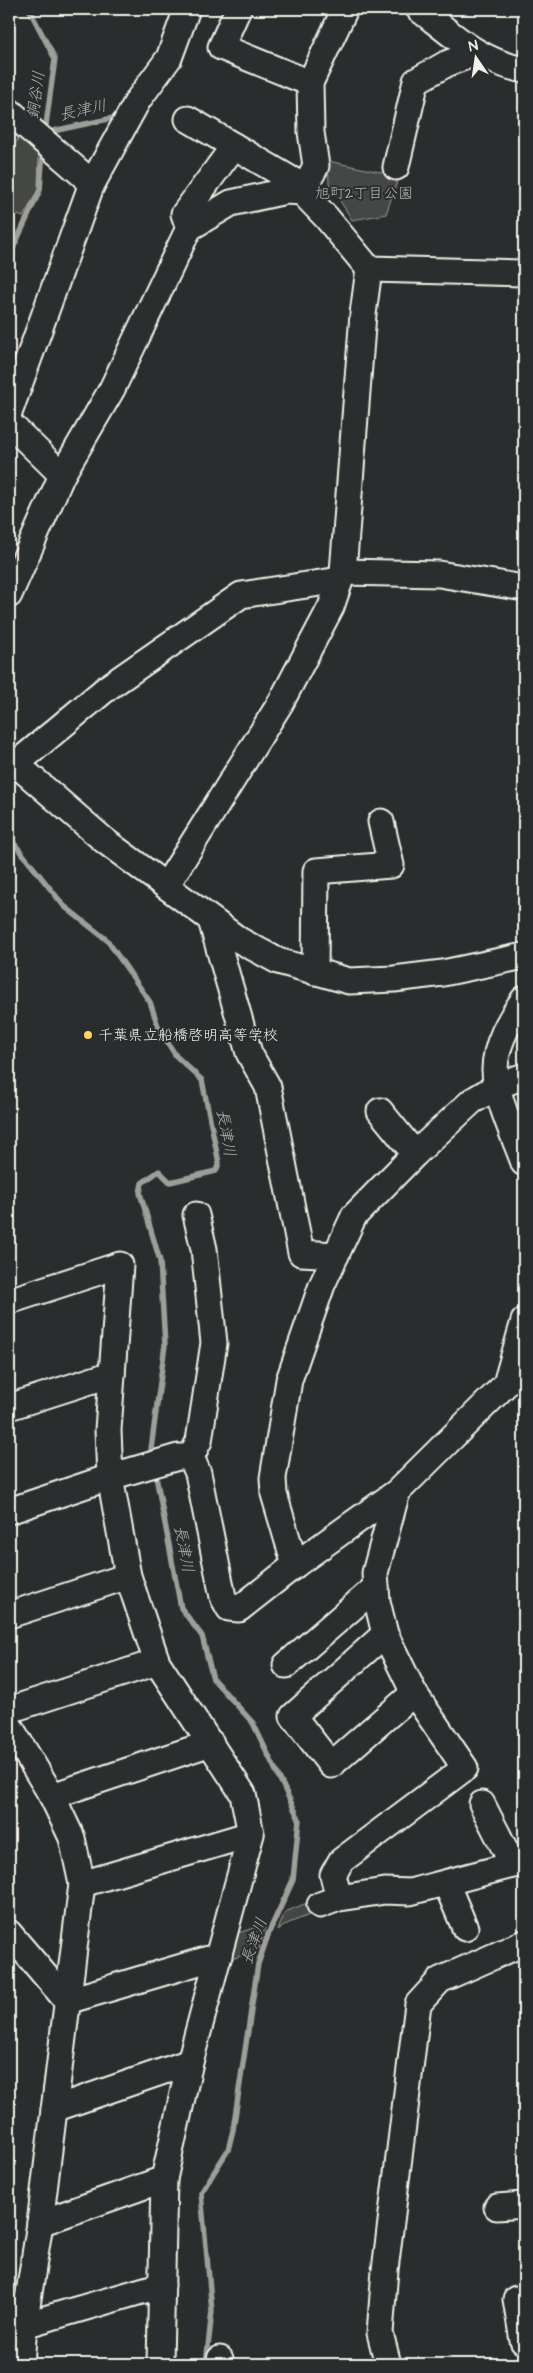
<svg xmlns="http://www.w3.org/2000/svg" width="533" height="2373" font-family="'Architects Daughter','Klee One',sans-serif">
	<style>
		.green { fill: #444645; stroke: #9c9c96 }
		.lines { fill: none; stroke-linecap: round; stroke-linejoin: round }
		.stream { stroke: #9f9f9a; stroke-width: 5.5 }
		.minor-casing { stroke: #f4f1e8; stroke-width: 29 }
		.minor { stroke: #2a2d2e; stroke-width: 25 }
		.poi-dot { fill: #ffd166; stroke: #2a2d2e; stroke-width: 2 }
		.labels { text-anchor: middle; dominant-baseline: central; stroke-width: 4; stroke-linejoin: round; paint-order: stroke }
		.park-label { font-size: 15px; fill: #b6b5af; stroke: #2a2d2e }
		.poi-label { font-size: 15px; fill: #f4f1e8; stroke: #2a2d2e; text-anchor: start }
		.water-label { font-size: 16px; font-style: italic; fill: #b5b3ae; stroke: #2a2d2e }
	</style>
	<rect width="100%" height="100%" fill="#2a2d2e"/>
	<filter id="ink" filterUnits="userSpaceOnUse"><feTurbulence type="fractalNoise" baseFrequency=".02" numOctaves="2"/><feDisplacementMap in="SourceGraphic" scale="10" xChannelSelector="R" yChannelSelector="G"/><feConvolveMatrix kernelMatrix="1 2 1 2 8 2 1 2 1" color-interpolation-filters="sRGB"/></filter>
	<g filter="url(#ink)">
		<!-- green -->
		<g class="green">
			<polygon points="20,135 39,149 38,190 23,217 9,212 9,155"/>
			<polygon points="328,161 399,176 386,214 352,220 329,183"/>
			<polygon points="312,1901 315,1913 289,1923 278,1930 285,1912"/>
			<polygon points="266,1924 259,1949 224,1962 231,1929 238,1933"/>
		</g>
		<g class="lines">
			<!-- stream -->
			<g class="stream">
				<polyline points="29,9 55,59 45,132"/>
				<polyline points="44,133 122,116"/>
				<polyline points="9,257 40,190 43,150"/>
				<polyline points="9,837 64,906 107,940 150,1002 159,1029 176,1056 202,1080 219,1163 216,1171 170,1182 159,1171 142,1183 140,1193 160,1261 165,1345 151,1449 153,1457"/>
				<polyline points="155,1471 181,1608 202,1636 213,1679 253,1723 299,1819 293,1880 269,1932 258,1964 233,2130 228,2150 201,2193 212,2311 206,2364"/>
			</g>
			<!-- minor casing -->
			<g class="minor-casing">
				<g id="minor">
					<polyline points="238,9 221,47 310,83"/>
					<path d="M419,9C454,36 479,61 524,70"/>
					<polyline points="9,111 84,176 91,186 9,413"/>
					<polyline points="188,119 292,180 302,192 316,166 311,132 310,83 345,9"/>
					<polyline points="396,167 416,81 446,64 475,53"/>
					<polyline points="91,186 138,100 169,58 187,9"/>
					<polyline points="189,228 184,214 234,146"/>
					<polyline points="369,269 524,273"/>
					<polyline points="9,423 62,475 9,595"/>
					<polyline points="62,475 112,389 189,228 231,203 286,191 302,192 326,217 369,269 363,314 343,572 331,607 281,702 166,886"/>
					<polyline points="343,572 439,574 524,588"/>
					<polyline points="9,758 105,841 239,940 278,961 349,981 394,979 443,973 524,956"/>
					<polyline points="16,764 107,688 241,595 340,580"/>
					<polyline points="211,920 249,1053 268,1087 301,1253 336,1255"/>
					<polyline points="315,972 316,871 391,865 381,822"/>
					<path d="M524,999C510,1019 495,1044 495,1070C495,1095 515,1138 524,1163"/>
					<polyline points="380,1111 415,1154"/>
					<polyline points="9,1301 120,1265 108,1430 110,1477 128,1576 157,1662 243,1794 251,1834 190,2062 164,2179 160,2364"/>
					<polyline points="9,1407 112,1374"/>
					<polyline points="191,1457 199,1441 214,1343 204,1249 196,1215"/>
					<polyline points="9,1511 110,1477 178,1457 191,1457 198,1473 223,1597 229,1608 239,1609 295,1565 397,1492 506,1384 524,1321"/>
					<polyline points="295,1565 274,1494 273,1478 289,1380 322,1285 354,1216 415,1154 472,1101 497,1086 524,1076"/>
					<polyline points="9,1615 128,1576"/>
					<polyline points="385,1634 293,1716 331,1765 414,1693"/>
					<polyline points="286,1665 376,1587"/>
					<polyline points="9,1710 157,1662"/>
					<polyline points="9,1725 52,1796 72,1838 82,1884 40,2223 24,2325 21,2364"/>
					<polyline points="52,1796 211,1743"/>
					<polyline points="482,1804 513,1865"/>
					<polyline points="446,1883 465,1928"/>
					<polyline points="82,1884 251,1834"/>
					<polyline points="339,1898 333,1875 341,1861 465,1768 414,1693 385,1634 377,1601 375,1573 397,1492"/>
					<polyline points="320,1905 339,1898 385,1891 410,1892 524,1862"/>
					<polyline points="9,1933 67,2001 219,1956"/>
					<polyline points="54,2109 190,2062"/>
					<polyline points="497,2207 524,2205"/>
					<polyline points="40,2223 164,2179"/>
					<polyline points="9,2307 24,2325 162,2285"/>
					<polyline points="523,2341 516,2299 524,2299"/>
					<polyline points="219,2364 220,2359"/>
					<polyline points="388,2364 380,2333 385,2270 418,2004 440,1980 524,1943"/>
				</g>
			</g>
			<!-- minor -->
			<use href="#minor" class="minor"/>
		</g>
	</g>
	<!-- markers -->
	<circle class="poi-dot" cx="88" cy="1035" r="5"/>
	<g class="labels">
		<!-- park labels -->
		<g class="park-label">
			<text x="364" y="193">旭町2丁目公園</text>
		</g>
		<!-- poi labels -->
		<g class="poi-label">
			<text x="98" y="1035">千葉県立船橋啓明高等学校</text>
		</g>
		<!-- water labels -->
		<g class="water-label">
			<text transform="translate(36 95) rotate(-82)">銅谷川</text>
			<text transform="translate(83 110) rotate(-12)">長津川</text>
			<text transform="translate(226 1133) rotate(80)">長津川</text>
			<text transform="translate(184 1549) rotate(79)">長津川</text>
			<text transform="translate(254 1941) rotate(-70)">長津川</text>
		</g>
	</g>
	<!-- margin -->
	<rect width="533" height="2373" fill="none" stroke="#2a2d2e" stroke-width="30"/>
	<rect x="15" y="15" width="503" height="2343" fill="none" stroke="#f4f1e8" stroke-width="2" filter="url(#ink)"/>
	<!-- north arrow -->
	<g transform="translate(476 58) rotate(347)" stroke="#2a2d2e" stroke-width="4" paint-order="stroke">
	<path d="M0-4L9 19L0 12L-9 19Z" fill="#f4f1e8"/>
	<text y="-8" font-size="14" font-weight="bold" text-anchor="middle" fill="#f4f1e8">N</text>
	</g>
</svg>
